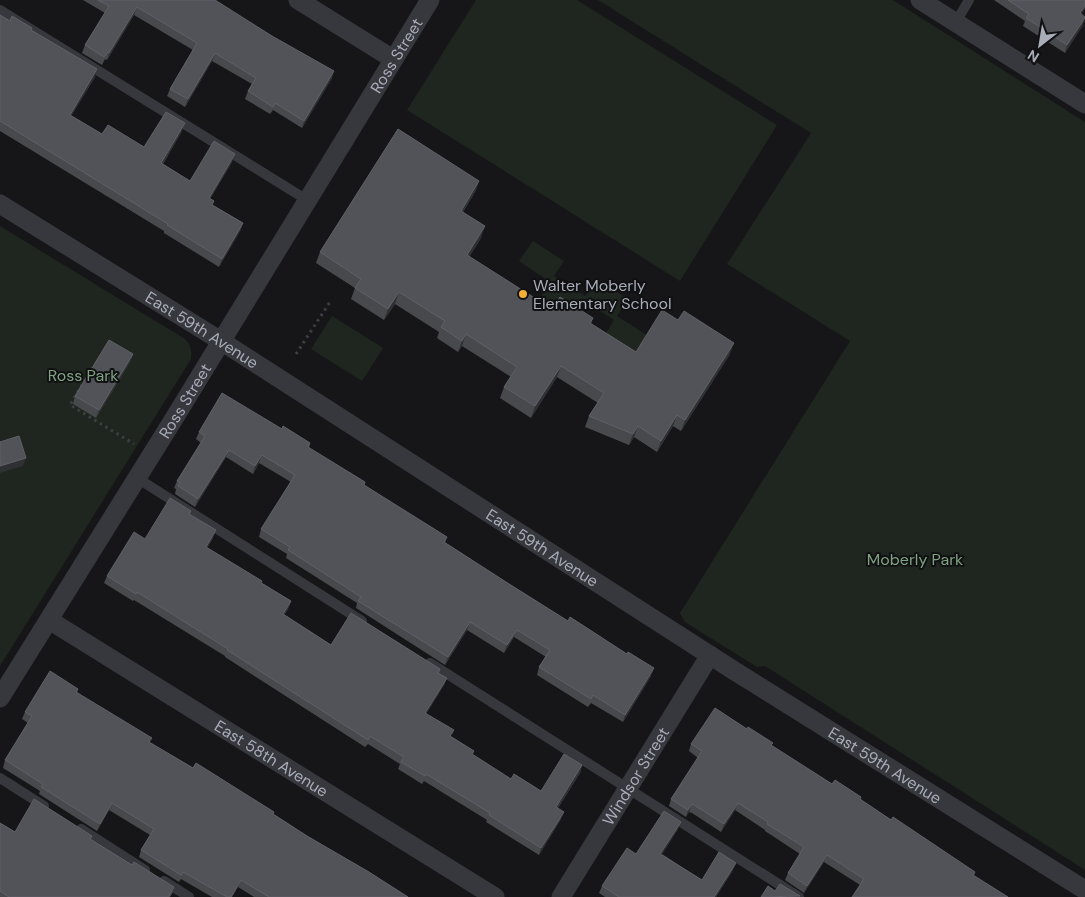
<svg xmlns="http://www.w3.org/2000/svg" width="1085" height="897" font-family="'DM Sans',sans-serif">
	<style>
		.green { fill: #1e261f }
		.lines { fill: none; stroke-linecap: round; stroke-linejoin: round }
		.path { stroke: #3d3f44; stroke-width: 3; stroke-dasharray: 2.5 4; stroke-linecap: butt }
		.lane { stroke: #37383d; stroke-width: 10 }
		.street { stroke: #37383d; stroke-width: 19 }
		.wall { fill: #47494d }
		.shaded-wall { fill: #2f3033 }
		.building { fill: #525359; stroke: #5f6168 }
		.poi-dot { fill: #f2b134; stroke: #111113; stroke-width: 2 }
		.labels { text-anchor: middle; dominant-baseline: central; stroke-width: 4; stroke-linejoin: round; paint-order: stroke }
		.street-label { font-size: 16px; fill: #a8adb8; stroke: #111113 }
		.poi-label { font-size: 16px; fill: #a8adb8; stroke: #111113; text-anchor: start }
		.park-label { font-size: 16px; fill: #7fa381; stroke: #111113 }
	</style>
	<rect width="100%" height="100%" fill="#161618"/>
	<!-- green -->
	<g class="green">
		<polygon points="476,0 577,0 777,125 680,281 407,110"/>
		<polygon points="598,0 893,0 1085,122 1085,870 765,666 757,667 685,622 680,613 850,341 727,264 811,133"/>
		<path d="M0,226L185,339C191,345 192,351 191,359L0,666Z"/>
		<polygon points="533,241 564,261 554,276 585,296 597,279 628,299 617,316 648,336 634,357 604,337 614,320 583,300 572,317 541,297 552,279 550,282 519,261"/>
		<polygon points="332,316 383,348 362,381 311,349"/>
	</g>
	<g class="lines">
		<!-- path -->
		<g class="path">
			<polyline points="296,354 330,302"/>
			<polyline points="92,368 70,405 134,444"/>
		</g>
		<!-- lane -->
		<g class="lane">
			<polyline points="0,10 307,200"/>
			<polyline points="956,22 969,0"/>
			<polyline points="137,478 362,621"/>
			<polyline points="430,663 799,897"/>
			<polyline points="0,778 44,806"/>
			<polyline points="81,829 145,870"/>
			<polyline points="164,881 189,897"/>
		</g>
		<!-- street -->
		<g class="street">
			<polyline points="298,0 393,59"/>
			<polyline points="920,0 1085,104"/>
			<path id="s1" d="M0,204L221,341L733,670L1085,890"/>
			<path id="s2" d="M49,620L495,897"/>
			<path id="s3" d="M0,698L175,417L430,0"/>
			<path id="s4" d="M561,897L710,655"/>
		</g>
	</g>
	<!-- wall -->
	<g class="wall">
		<polygon points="83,0 215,0 332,78 302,128 273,110 270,114 245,99 248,91 252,84 212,61 185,107 167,96 170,89 193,50 134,15 107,60 105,59 102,65 82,53 85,45 105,13"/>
		<polygon points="994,0 1085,0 1081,14 1083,25 1065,53 1023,26 1025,21"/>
		<polygon points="0,15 10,21 31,30 95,77 71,116 102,134 144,147 182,131 163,164 190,181 232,162 210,199 213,205 243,223 240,231 219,267 164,233 164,231 0,131"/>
		<polygon points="479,181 475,192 463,212 481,238 469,257 552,309 593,318 591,324 636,352 730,354 681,431 673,426 657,452 634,437 629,445 585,427 589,416 598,403 557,377 531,418 500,398 504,387 511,377 462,346 458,352 437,338 439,332 395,304 384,320 351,299 355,288 316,263 320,252"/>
		<polygon points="133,354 130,362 96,418 73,404 75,396"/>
		<polygon points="282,429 310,443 309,448 364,485 447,537 445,543 651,676 623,722 591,703 588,707 537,675 539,667 546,657 514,637 504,653 467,630 445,665 356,608 357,603 286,558 287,554 259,537 261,529 291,482 259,463 253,474 226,457 195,507 175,494 176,489 174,488 177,481 201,443 196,439 199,432"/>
		<polygon points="191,511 190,514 213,538 207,548 291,601 288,609 284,615 331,645 440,669 439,673 447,678 444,685 426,714 451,737 474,751 472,755 511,779 541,791 582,765 580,773 558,808 561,819 539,855 486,822 487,820 424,781 422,784 398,769 400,764 368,744 365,747 225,657 225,656 134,600 133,601 104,583 107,576 145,539"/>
		<polygon points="78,689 77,693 150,743 273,814 307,836 408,897 254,897 238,887 232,897 212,897 181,879 179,882 139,857 141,850 150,835 109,810 97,831 39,794 40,791 3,768 5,760 28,723 22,719 25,712"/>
		<polygon points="691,744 772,746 832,784 860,800 975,872 974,876 860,885 824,862 804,893 785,880 788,873 800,854 765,831 765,830 735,810 721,832 692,813 689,812 686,817 669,806 671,799 698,758 689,751"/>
		<polygon points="0,823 15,832 92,836 91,840 132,865 174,887 172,894 170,897 0,897"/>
		<polygon points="678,829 662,854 702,880 733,870 716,897 605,897 599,893 602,886 636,854"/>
	</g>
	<!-- shaded-wall -->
	<g class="shaded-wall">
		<polygon points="1085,6 1085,9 1077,21 1080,13"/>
		<polygon points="137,7 134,15 107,60 109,53"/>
		<polygon points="1085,18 1083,25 1065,53 1067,45"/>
		<polygon points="215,53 212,61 185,107 188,99"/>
		<polygon points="97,69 95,77 67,122 70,115"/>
		<polygon points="334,71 332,78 302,128 304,121"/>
		<polygon points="185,123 182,131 158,171 161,163"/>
		<polygon points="235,154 232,162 206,205 209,198"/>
		<polygon points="479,181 475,192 456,222 461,211"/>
		<polygon points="243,223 240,231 219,267 222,259"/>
		<polygon points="485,226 481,238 463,267 467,255"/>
		<polygon points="399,292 395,304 384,320 388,309"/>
		<polygon points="466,334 462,346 458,352 462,341"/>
		<polygon points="734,343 730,354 681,431 685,420"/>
		<polygon points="133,354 130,362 96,418 99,410"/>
		<polygon points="561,366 557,377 531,418 535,406"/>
		<polygon points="677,415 673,426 657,452 661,441"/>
		<polygon points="638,426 634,437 629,445 633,434"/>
		<polygon points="229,450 226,457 195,507 198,499"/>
		<polygon points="262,455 259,463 253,474 255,466"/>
		<polygon points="26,458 23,466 0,473 0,466"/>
		<polygon points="216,530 213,538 203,554 206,547"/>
		<polygon points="291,601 288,609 280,622 283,614"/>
		<polygon points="470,622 467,630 445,665 448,657"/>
		<polygon points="517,630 514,637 504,653 507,645"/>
		<polygon points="654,668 651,676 623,722 625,715"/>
		<polygon points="447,678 444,685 422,720 425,713"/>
		<polygon points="582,765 580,773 553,815 556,807"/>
		<polygon points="112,803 109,810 97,831 100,824"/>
		<polygon points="738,803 735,810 721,832 724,824"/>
		<polygon points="692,804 689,812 686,817 688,810"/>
		<polygon points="564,812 561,819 539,855 541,848"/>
		<polygon points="681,822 678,829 658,861 660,854"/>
		<polygon points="827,855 824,862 804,893 807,886"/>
		<polygon points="736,863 733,870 716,897 714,897"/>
		<polygon points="241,880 238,887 232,897 231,897"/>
	</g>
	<!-- building -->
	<g class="building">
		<polygon points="98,0 215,0 272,36 334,71 304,121 275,103 273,107 248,91 256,78 215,53 188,99 170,89 197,43 137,7 109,53 108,52 104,57 85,45 109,6"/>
		<polygon points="1008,0 1085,0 1085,6 1080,13 1085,17 1085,18 1067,45 1026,18 1029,14"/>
		<polygon points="0,15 10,21 12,16 32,28 31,30 97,69 70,115 102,134 108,125 144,147 166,112 185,123 161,163 190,181 214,141 235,154 209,198 214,201 212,205 243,223 222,259 167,225 168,224 0,121"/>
		<polygon points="398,129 479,181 461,211 485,226 467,255 552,309 560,297 593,318 590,323 636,352 662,310 678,320 684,311 734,343 685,420 677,415 661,441 638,426 633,434 589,416 604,393 561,366 535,406 504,387 517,367 466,334 462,341 441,327 445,321 399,292 388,309 355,288 361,279 320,252"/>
		<polygon points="109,340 133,354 99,410 75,396"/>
		<polygon points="222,393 282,429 283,426 310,443 308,447 365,482 364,485 447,537 444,542 506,582 568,621 570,617 627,654 628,652 654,668 625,715 593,695 591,699 539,667 550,650 517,630 507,645 470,622 448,657 358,601 361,597 288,550 290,547 261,529 295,475 262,455 255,466 229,450 198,499 178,486 180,482 177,481 205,436 199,432"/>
		<polygon points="19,436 26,458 0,466 0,442"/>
		<polygon points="170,498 191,511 189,514 216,530 206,547 262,581 261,583 291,601 283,614 331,645 351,613 440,669 438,673 447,678 425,713 454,730 450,736 474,751 472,754 511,779 514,774 541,791 564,754 582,765 556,807 564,812 541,848 489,815 490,813 426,774 425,776 401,762 404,757 370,736 368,740 227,650 228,649 137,592 136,594 107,576 134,532 145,539"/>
		<polygon points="50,671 78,689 76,692 152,738 149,742 193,768 196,763 274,812 273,814 307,836 369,872 408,897 269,897 241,880 231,897 227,897 183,872 181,875 141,850 154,829 112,803 100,824 41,787 43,784 5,760 32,716 25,712"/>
		<polygon points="715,708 747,729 748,727 773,743 771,745 832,784 835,780 861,797 860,799 891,820 893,817 975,872 973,875 1008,897 852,897 864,879 827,855 807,886 788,873 804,847 767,824 768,822 738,803 724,824 694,805 692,804 688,810 671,799 702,751 691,744"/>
		<polygon points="34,799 92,836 90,839 132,865 134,862 174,887 168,897 9,897 0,891 0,823 15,832"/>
		<polygon points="664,811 681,822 660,854 702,880 719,852 736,863 714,897 619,897 602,886 627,848 636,854"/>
		<polygon points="780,884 800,896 761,897 768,886 775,891"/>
	</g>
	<!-- markers -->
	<circle class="poi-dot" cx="523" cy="294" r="5"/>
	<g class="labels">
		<!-- street labels -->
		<g class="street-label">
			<text stroke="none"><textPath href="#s3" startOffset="755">Ross Street</textPath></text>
			<text stroke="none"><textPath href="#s1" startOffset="238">East 59th Avenue</textPath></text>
			<text stroke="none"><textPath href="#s3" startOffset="350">Ross Street</textPath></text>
			<text stroke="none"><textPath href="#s1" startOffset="642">East 59th Avenue</textPath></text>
			<text stroke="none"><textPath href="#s2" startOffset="262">East 58th Avenue</textPath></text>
			<text stroke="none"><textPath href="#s1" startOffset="1048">East 59th Avenue</textPath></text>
			<text stroke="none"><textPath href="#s4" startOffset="142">Windsor Street</textPath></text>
		</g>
		<!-- poi labels -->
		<g class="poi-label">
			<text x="533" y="285">Walter Moberly<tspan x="533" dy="18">Elementary School</tspan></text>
		</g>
		<!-- park labels -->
		<g class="park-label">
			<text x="83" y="375">Ross Park</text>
			<text x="915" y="559">Moberly Park</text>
		</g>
	</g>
	<!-- north arrow -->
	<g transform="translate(1040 45) rotate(211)" stroke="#111113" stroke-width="4" paint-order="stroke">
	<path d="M0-4L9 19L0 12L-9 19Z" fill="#a8adb8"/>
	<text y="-8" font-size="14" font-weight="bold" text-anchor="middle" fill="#a8adb8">N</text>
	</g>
</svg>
